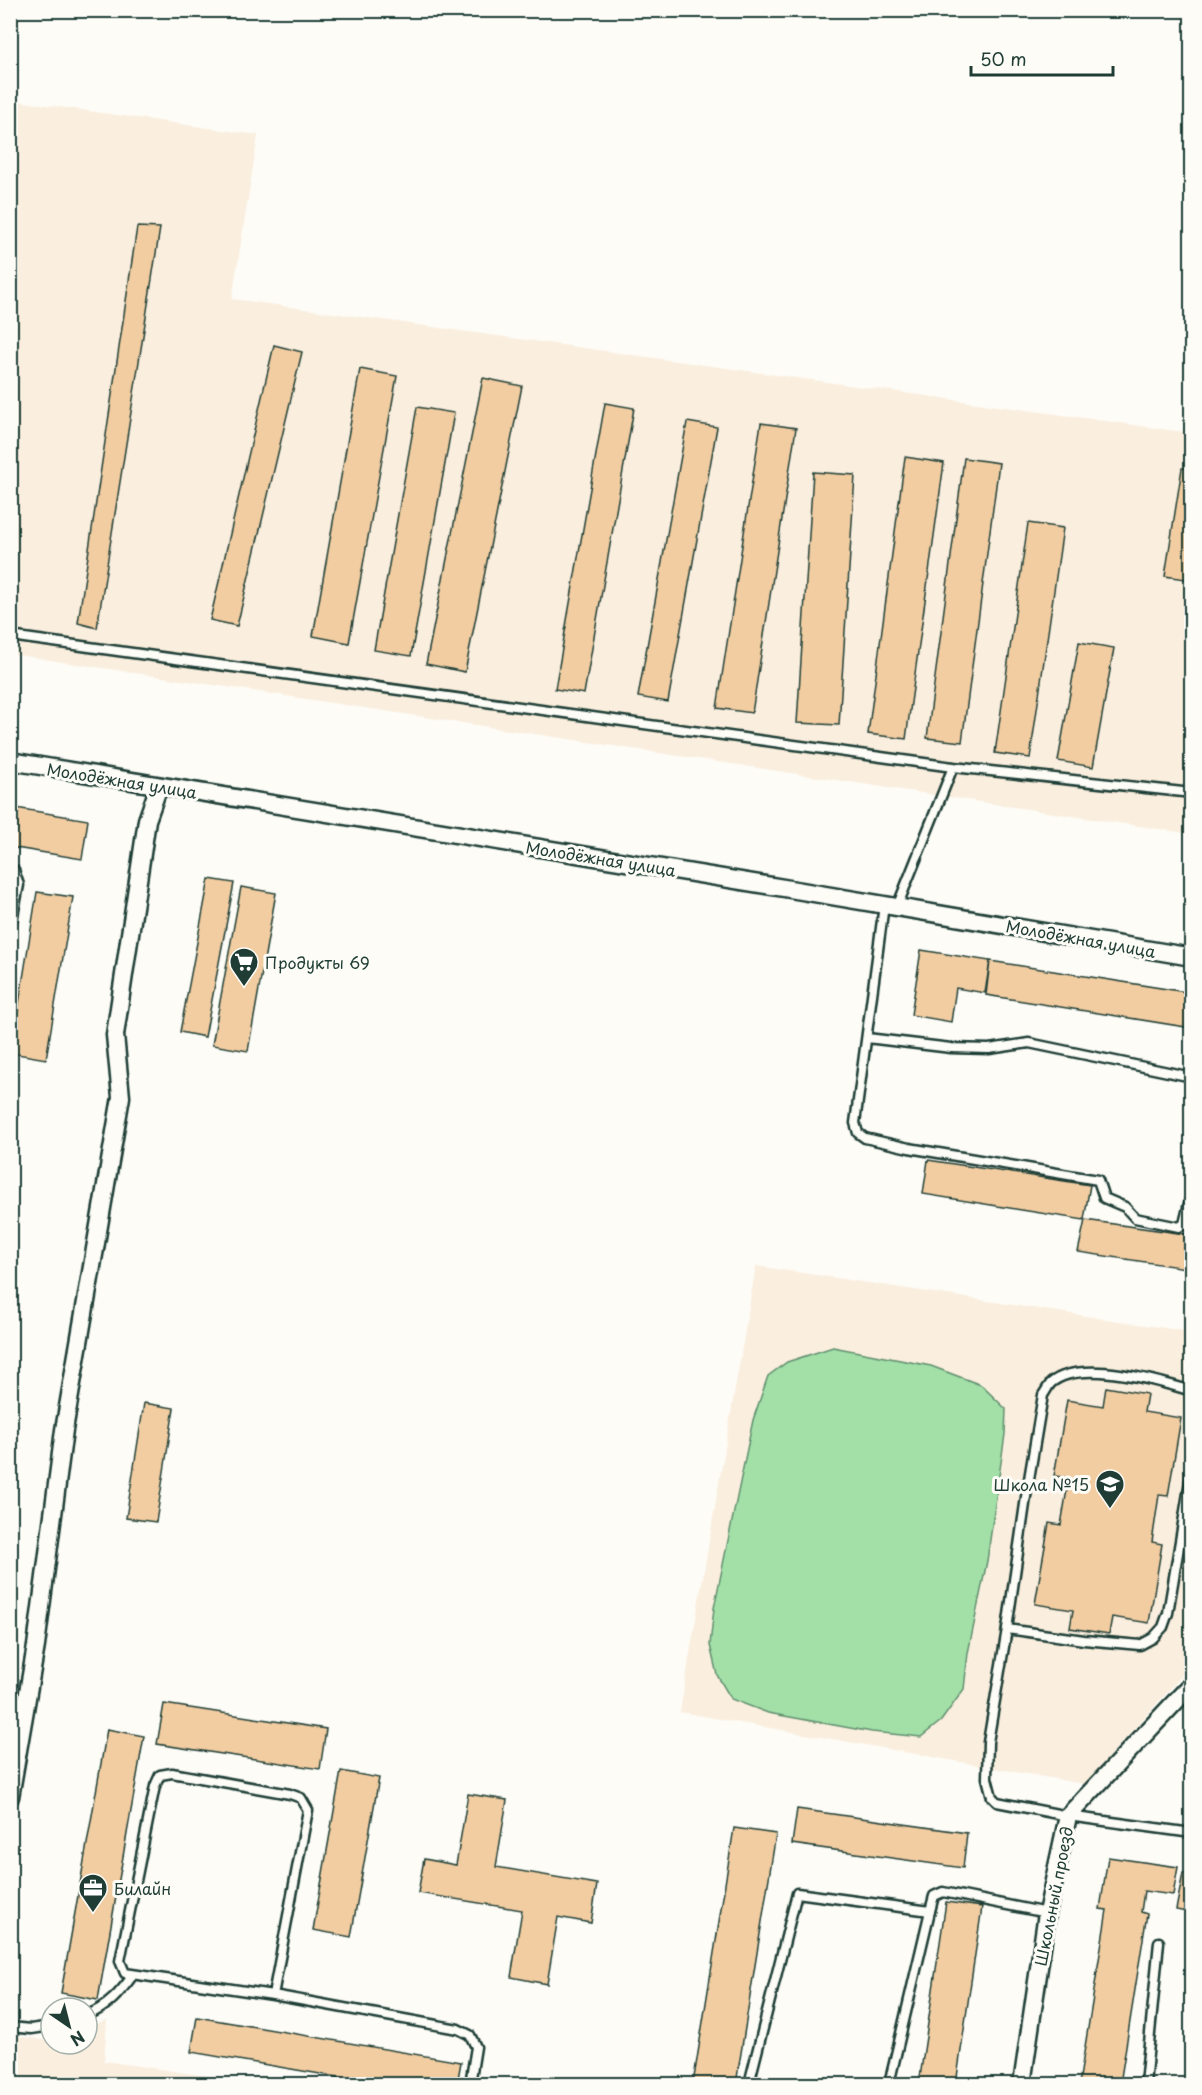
<svg xmlns="http://www.w3.org/2000/svg" width="1202" height="2095" font-family="'Playpen Sans',sans-serif">
	<style>
		.built { fill: #faeede }
		.green { fill: #a2e0a8; stroke: #608e6e; stroke-width: 1.5 }
		.building { fill: #f2cda2; stroke: #1f3d34; stroke-width: 1.5 }
		.lines { fill: none; stroke-linecap: round; stroke-linejoin: round }
		.lane-casing { stroke: #1f3d34; stroke-width: 13 }
		.street-casing { stroke: #1f3d34; stroke-width: 21 }
		.lane { stroke: #fdfcf7; stroke-width: 8 }
		.street { stroke: #fdfcf7; stroke-width: 16 }
		.labels { text-anchor: middle; dominant-baseline: central; stroke-width: 6; stroke-linejoin: round; paint-order: stroke }
		.street-label { font-size: 16px; fill: #1f3d34; stroke: #fdfcf7 }
		.poi-label { font-size: 16px; fill: #1f3d34; stroke: #fdfcf7; text-anchor: start }
	</style>
	<rect width="100%" height="100%" fill="#fdfcf7"/>
	<filter id="ink" filterUnits="userSpaceOnUse"><feTurbulence type="fractalNoise" baseFrequency=".0167" numOctaves="2"/><feDisplacementMap in="SourceGraphic" scale="12" xChannelSelector="R" yChannelSelector="G"/><feConvolveMatrix kernelMatrix="1 2 1 2 8 2 1 2 1" color-interpolation-filters="sRGB"/></filter>
	<g filter="url(#ink)">
		<!-- built -->
		<g class="built">
			<polygon points="10,100 258,135 232,299 1191,433 1191,834 11,654"/>
			<polygon points="756,1266 1191,1332 1191,1666 1084,1784 680,1712"/>
			<polygon points="107,2020 104,2061 262,2084 11,2084 11,2035 43,2040 51,2038 51,2044 87,2044 87,2027"/>
		</g>
		<!-- green -->
		<polygon class="green" points="833,1347 931,1366 981,1385 1006,1409 1005,1434 987,1561 968,1653 964,1689 941,1721 921,1737 872,1732 768,1713 731,1699 717,1675 710,1645 714,1608 753,1420 768,1376 787,1362"/>
		<!-- building -->
		<g class="building">
			<polygon points="137,227 160,228 97,628 78,623"/>
			<polygon points="274,345 302,352 237,626 210,620"/>
			<polygon points="360,369 397,376 349,643 313,636"/>
			<polygon points="483,378 522,386 465,672 426,664"/>
			<polygon points="605,403 634,408 584,694 555,689"/>
			<polygon points="417,407 454,413 411,656 374,650"/>
			<polygon points="687,422 717,427 668,702 638,697"/>
			<polygon points="761,423 796,428 752,713 717,708"/>
			<polygon points="905,457 944,463 906,739 868,734"/>
			<polygon points="964,458 999,463 962,742 927,738"/>
			<polygon points="1182,468 1192,469 1192,580 1165,576"/>
			<polygon points="813,472 855,475 839,725 797,723"/>
			<polygon points="1028,523 1063,528 1030,758 995,753"/>
			<polygon points="1079,642 1114,648 1093,767 1058,761"/>
			<polygon points="10,807 88,820 82,859 10,847"/>
			<polygon points="209,879 234,883 205,1037 180,1032"/>
			<polygon points="241,887 276,893 248,1051 212,1045"/>
			<polygon points="37,892 73,897 46,1059 11,1053"/>
			<polygon points="921,950 990,961 985,993 956,988 951,1022 911,1015"/>
			<polygon points="990,961 1192,993 1192,1028 986,995"/>
			<polygon points="928,1160 1090,1185 1084,1220 923,1194"/>
			<polygon points="1085,1220 1192,1235 1192,1269 1078,1252"/>
			<polygon points="1106,1387 1147,1394 1144,1412 1181,1418 1168,1496 1159,1495 1152,1542 1162,1544 1149,1623 1112,1617 1109,1634 1070,1628 1073,1610 1035,1604 1049,1523 1061,1525 1069,1478 1054,1476 1067,1400 1103,1406"/>
			<polygon points="144,1403 174,1408 156,1522 126,1518"/>
			<polygon points="164,1704 326,1729 320,1769 157,1744"/>
			<polygon points="107,1729 144,1736 98,2000 61,1993"/>
			<polygon points="341,1771 379,1778 351,1937 313,1930"/>
			<polygon points="468,1794 507,1800 496,1867 597,1884 591,1923 558,1917 547,1984 511,1977 522,1910 418,1893 424,1859 456,1865"/>
			<polygon points="797,1809 967,1833 963,1868 792,1844"/>
			<polygon points="734,1828 776,1834 736,2084 693,2084"/>
			<polygon points="1108,1857 1178,1867 1173,1895 1144,1891 1141,1912 1147,1914 1120,2084 1079,2084 1107,1910 1100,1909"/>
			<polygon points="1183,1873 1192,1874 1192,1913 1176,1910"/>
			<polygon points="946,1902 982,1907 956,2084 919,2084"/>
			<polygon points="197,2017 461,2062 457,2084 379,2084 191,2052"/>
		</g>
		<g class="lines">
			<!-- lane casing -->
			<g class="lane-casing">
				<g id="lane">
					<polyline points="10,636 953,767 1192,793"/>
					<polyline points="10,868 14,870 19,885 10,931"/>
					<polyline points="884,905 855,1123 858,1133 865,1138 909,1148 1098,1180 1104,1198 1125,1207 1135,1218 1179,1227 1184,1224 1192,1191"/>
					<polyline points="897,907 953,767"/>
					<polyline points="867,1038 951,1048 989,1049 1029,1043 1192,1077"/>
					<path d="M1192,1391C1159,1381 1080,1358 1051,1383C1048,1386 1046,1391 1043,1395L1026,1497L1007,1629L988,1742L987,1778L992,1797L997,1802L1068,1816L1192,1833"/>
					<polyline points="1007,1629 1084,1640 1140,1645 1153,1638 1163,1627 1168,1613 1192,1469"/>
					<polyline points="930,1911 934,1896 943,1892 1047,1913"/>
					<polyline points="273,1995 308,1810 301,1798 290,1794 172,1773 160,1775 155,1786 120,1961 125,1973 273,1995 458,2029 470,2035 476,2047 470,2084"/>
					<path d="M87,2015C108,2007 120,1993 133,1975"/>
					<polyline points="10,2027 31,2029 51,2026"/>
					<polyline points="749,2084 797,1893 930,1911 889,2084"/>
					<polyline points="1145,2084 1159,1942"/>
				</g>
			</g>
			<!-- street casing -->
			<g class="street-casing">
				<g id="street">
					<polyline points="10,761 784,888 1192,957"/>
					<polyline points="10,1797 36,1646 64,1430 121,1097 115,1035 147,820 159,786"/>
					<polyline points="1022,2084 1047,1913 1068,1816 1192,1684"/>
				</g>
			</g>
			<!-- lane -->
			<use href="#lane" class="lane"/>
			<!-- street -->
			<use href="#street" class="street"/>
		</g>
	</g>
	<!-- icons -->
	<defs>
		<g id="supermarket-pin" transform="scale(1.5)"><path d="M0 17L-7.5 6A9.5 9.5 0 1 1 7.5 6Z" fill="#1f3d34" stroke="#fdfcf7"/><path d="M-6-5.5h2.5l.6 2H6L4.5 2H-2.5L-4.4-4H-6ZM-1.5 3.2a1.3 1.3 0 1 0 .1 0ZM3 3.2a1.3 1.3 0 1 0 .1 0Z" fill="#fff"/></g>
		<g id="school-pin" transform="scale(1.5)"><path d="M0 17L-7.5 6A9.5 9.5 0 1 1 7.5 6Z" fill="#1f3d34" stroke="#fdfcf7"/><path d="M0-5L7-2L0 1L-7-2ZM-4 1L0 2.5L4 1V4Q0 6-4 4Z" fill="#fff"/></g>
		<g id="office-pin" transform="scale(1.5)"><path d="M0 17L-7.5 6A9.5 9.5 0 1 1 7.5 6Z" fill="#1f3d34" stroke="#fdfcf7"/><path d="M-6-3h4V-5.5h4V-3h4V5H-6ZM-1-4.5V-3h2v-1.5ZM-6 0V1H6V0Z" fill="#fff"/></g>
	</defs>
	<g fill-rule="evenodd">
		<use href="#supermarket-pin" x="244" y="962"/>
		<use href="#school-pin" x="1110" y="1484"/>
		<use href="#office-pin" x="93" y="1888"/>
	</g>
	<g class="labels">
		<!-- street labels -->
		<g class="street-label">
			<text transform="translate(122 780) rotate(9)">Молодёжная улица</text>
			<text transform="translate(601 858) rotate(9)">Молодёжная улица</text>
			<text transform="translate(1081 938) rotate(10)">Молодёжная улица</text>
			<text transform="translate(1053 1896) rotate(-79)">Школьный проезд</text>
		</g>
		<!-- poi labels -->
		<g class="poi-label">
			<text x="265" y="962">Продукты 69</text>
			<text x="1089" y="1484" text-anchor="end">Школа №15</text>
			<text x="114" y="1888">Билайн</text>
		</g>
	</g>
	<!-- margin -->
	<rect width="1202" height="2095" fill="none" stroke="#fdfcf7" stroke-width="36"/>
	<rect x="18" y="18" width="1166" height="2059" fill="none" stroke="#1f3d34" stroke-width="2" filter="url(#ink)"/>
	<!-- north arrow -->
	<g transform="translate(69 2026) rotate(145)"><circle r="28" fill="#fdfcf7" stroke="#a4b0a9" stroke-width="1.5"/>
	<path d="M0-4.5L10 22L0 15L-10 22Z" fill="#1f3d34"/>
	<text y="-9" font-size="16" font-weight="bold" text-anchor="middle" fill="#1f3d34">N</text>
	</g>
	<!-- scale -->
	<path d="M971 66v9h142v-9" fill="none" stroke="#1f3d34" stroke-width="3"/>
	<text x="980" y="66" font-size="18" fill="#1f3d34" stroke="#fdfcf7" stroke-width="4.5" paint-order="stroke">50 m</text>
</svg>
